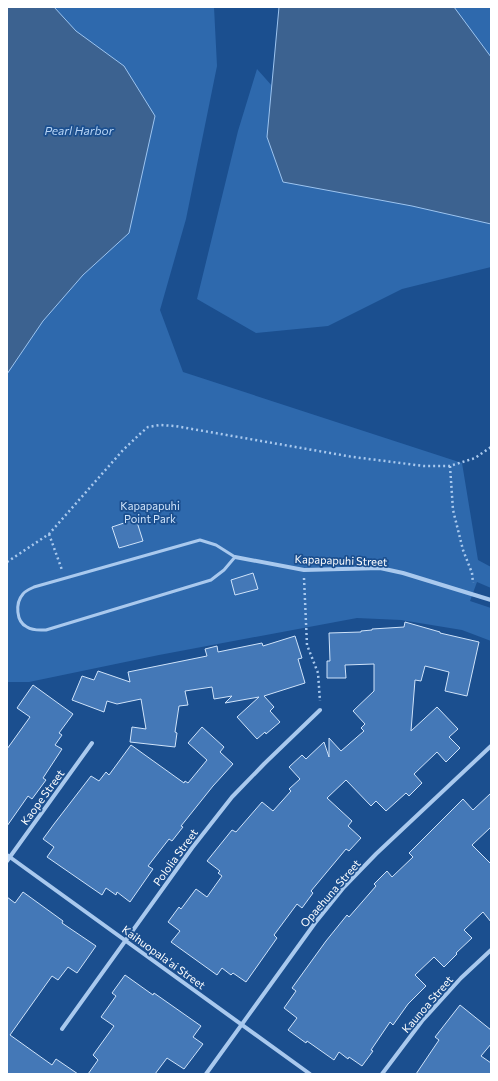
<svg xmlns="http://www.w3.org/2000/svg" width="498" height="1081" font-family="Commissioner,sans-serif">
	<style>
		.green { fill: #2e69ad }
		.water { fill: #3c6290; stroke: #9cc4f0 }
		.building { fill: #4478b7; stroke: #cfe3fa }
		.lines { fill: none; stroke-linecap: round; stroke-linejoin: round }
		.path { stroke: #a9c9ee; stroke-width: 2.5; stroke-dasharray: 2 3; stroke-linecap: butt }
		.lane { stroke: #a9c9ee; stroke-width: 3 }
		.street { stroke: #a9c9ee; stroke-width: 4 }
		.labels { text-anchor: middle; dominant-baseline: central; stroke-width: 3.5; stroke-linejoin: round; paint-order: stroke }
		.park-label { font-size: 11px; fill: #cfe3fa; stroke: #1b4f8f }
		.street-label { font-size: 11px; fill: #fff; stroke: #1b4f8f }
		.water-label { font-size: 12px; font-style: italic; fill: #b5d3f5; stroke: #1b4f8f }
	</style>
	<rect width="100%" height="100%" fill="#1b4f8f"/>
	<!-- green -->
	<g class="green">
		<polygon points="7,7 214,7 217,66 186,219 160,310 183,372 462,463 478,560 491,567 491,588 477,582 470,601 491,608 491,641 462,630 401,620 357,618 159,655 29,682 7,682"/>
		<polygon points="439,7 491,7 491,75"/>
		<polygon points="257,69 281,96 491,220 491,267 402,289 328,326 256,333 197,299 238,131"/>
	</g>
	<!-- water -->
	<g class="water">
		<polygon points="7,7 54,7 76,31 124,66 155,116 129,233 83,275 43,321 7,374"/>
		<polygon points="279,7 454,7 491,57 491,224 412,206 283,182 267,137"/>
	</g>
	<!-- building -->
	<g class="building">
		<polygon points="136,519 143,541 119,548 112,527"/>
		<polygon points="253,573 258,589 235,595 231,580"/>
		<polygon points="405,622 440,632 440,633 479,642 467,696 445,691 449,672 425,666 421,681 415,680 411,731 437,707 458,729 449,737 460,748 446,762 437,752 414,774 422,783 409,796 406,793 386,811 376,801 371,806 346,780 327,798 352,821 348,826 361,838 349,851 346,849 311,891 313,893 302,908 297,904 274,935 277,938 246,982 233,973 231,975 222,968 217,975 171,942 180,931 168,922 179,907 181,909 196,889 207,897 222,876 218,873 220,871 207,861 232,830 236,832 262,802 273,811 291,791 289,789 300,779 289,767 302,755 306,759 324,742 329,757 329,738 341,751 364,731 361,728 365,724 353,711 374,691 374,664 345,665 346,678 327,678 327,661 330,661 329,633 361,632 361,631 372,630 372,629 404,627"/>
		<polygon points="295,636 302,658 298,659 305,683 264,696 274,707 270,711 280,722 266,734 265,732 257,739 237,717 259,697 225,703 232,696 214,699 212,687 185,691 188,705 179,706 175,732 177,733 175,747 130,742 132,727 146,729 141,699 117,704 107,701 104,712 72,700 82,676 94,680 98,671 130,682 128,672 207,656 205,649 217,646 218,652 262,643 263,646"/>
		<polygon points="33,685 73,714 59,733 62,735 55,745 62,749 43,778 46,780 32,799 28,796 7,826 7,749 30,717 17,708"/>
		<polygon points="202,727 224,747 220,752 233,764 213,786 181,826 183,827 172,841 169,839 148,866 153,869 130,902 117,892 116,895 106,888 102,895 47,857 54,847 43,839 54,824 91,776 99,781 106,772 109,775 131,745 184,783 185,781 188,783 207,760 188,743"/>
		<polygon points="491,793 491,827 472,845 491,864 491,922 483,912 464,930 472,938 456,953 457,954 444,967 434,957 415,975 426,986 408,1004 393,1025 390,1022 371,1050 373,1051 362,1066 349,1057 348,1059 339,1052 334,1060 307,1041 306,1043 288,1030 297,1018 284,1008 296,991 292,988 326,941 347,915 349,917 376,886 374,884 387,871 392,877 413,857 409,853 463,799 473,810"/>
		<polygon points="23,892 63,921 62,923 96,946 77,973 68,967 58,980 52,976 10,1035 52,1065 56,1059 78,1074 7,1074 7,897 15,903"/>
		<polygon points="125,975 153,995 154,993 201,1026 193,1037 203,1044 184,1069 167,1058 155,1074 88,1074 98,1060 93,1055 114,1026 101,1017 116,996 112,993"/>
		<polygon points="460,1005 491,1030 491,1044 481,1056 491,1063 491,1074 416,1074 439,1040 435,1037"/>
	</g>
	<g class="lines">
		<!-- path -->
		<g class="path">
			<polyline points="450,466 453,510 463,550 472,573 473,583"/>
			<polyline points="49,534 62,570"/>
			<polyline points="7,562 49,534 123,450 141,433 148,427 160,425 175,426 353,457 424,466 450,466 475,458 491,447"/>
			<polyline points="304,578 307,645 318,673 320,701"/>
		</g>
		<!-- lane -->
		<path class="lane" d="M200,540L216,545L235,557L224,570L211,580L46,630C39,630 33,631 27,627C16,622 15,603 23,594C25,591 30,589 34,587Z"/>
		<!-- street -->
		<g class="street">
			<polyline points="235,557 304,570 380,568 403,573 491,600"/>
			<polyline points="7,855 310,1074"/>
			<polyline points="7,861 92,743"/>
			<polyline points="62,1029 192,848 232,797 264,764 320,710"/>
			<polyline points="206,1074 315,923 344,887 376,854 491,746"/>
			<polyline points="382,1074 422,1021 461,978 491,950"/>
		</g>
	</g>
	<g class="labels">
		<!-- park labels -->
		<g class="park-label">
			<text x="150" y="505">Kapapapuhi<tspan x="150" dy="13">Point Park</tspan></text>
		</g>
		<!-- street labels -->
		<g class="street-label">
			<text transform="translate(341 560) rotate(2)">Kapapapuhi Street</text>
			<text transform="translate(42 797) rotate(-54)">Kaope Street</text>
			<text transform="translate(175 857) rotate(-54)">Pololia Street</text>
			<text transform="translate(330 893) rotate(-49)">Opaehuna Street</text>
			<text transform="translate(164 957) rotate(36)">Kaihuopala'ai Street</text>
			<text transform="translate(427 1004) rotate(-49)">Kaunoa Street</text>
		</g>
		<!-- water labels -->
		<g class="water-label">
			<text x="79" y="130">Pearl Harbor</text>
		</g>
	</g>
	<!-- border -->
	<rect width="498" height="1081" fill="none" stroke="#ffffff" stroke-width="16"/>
</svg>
